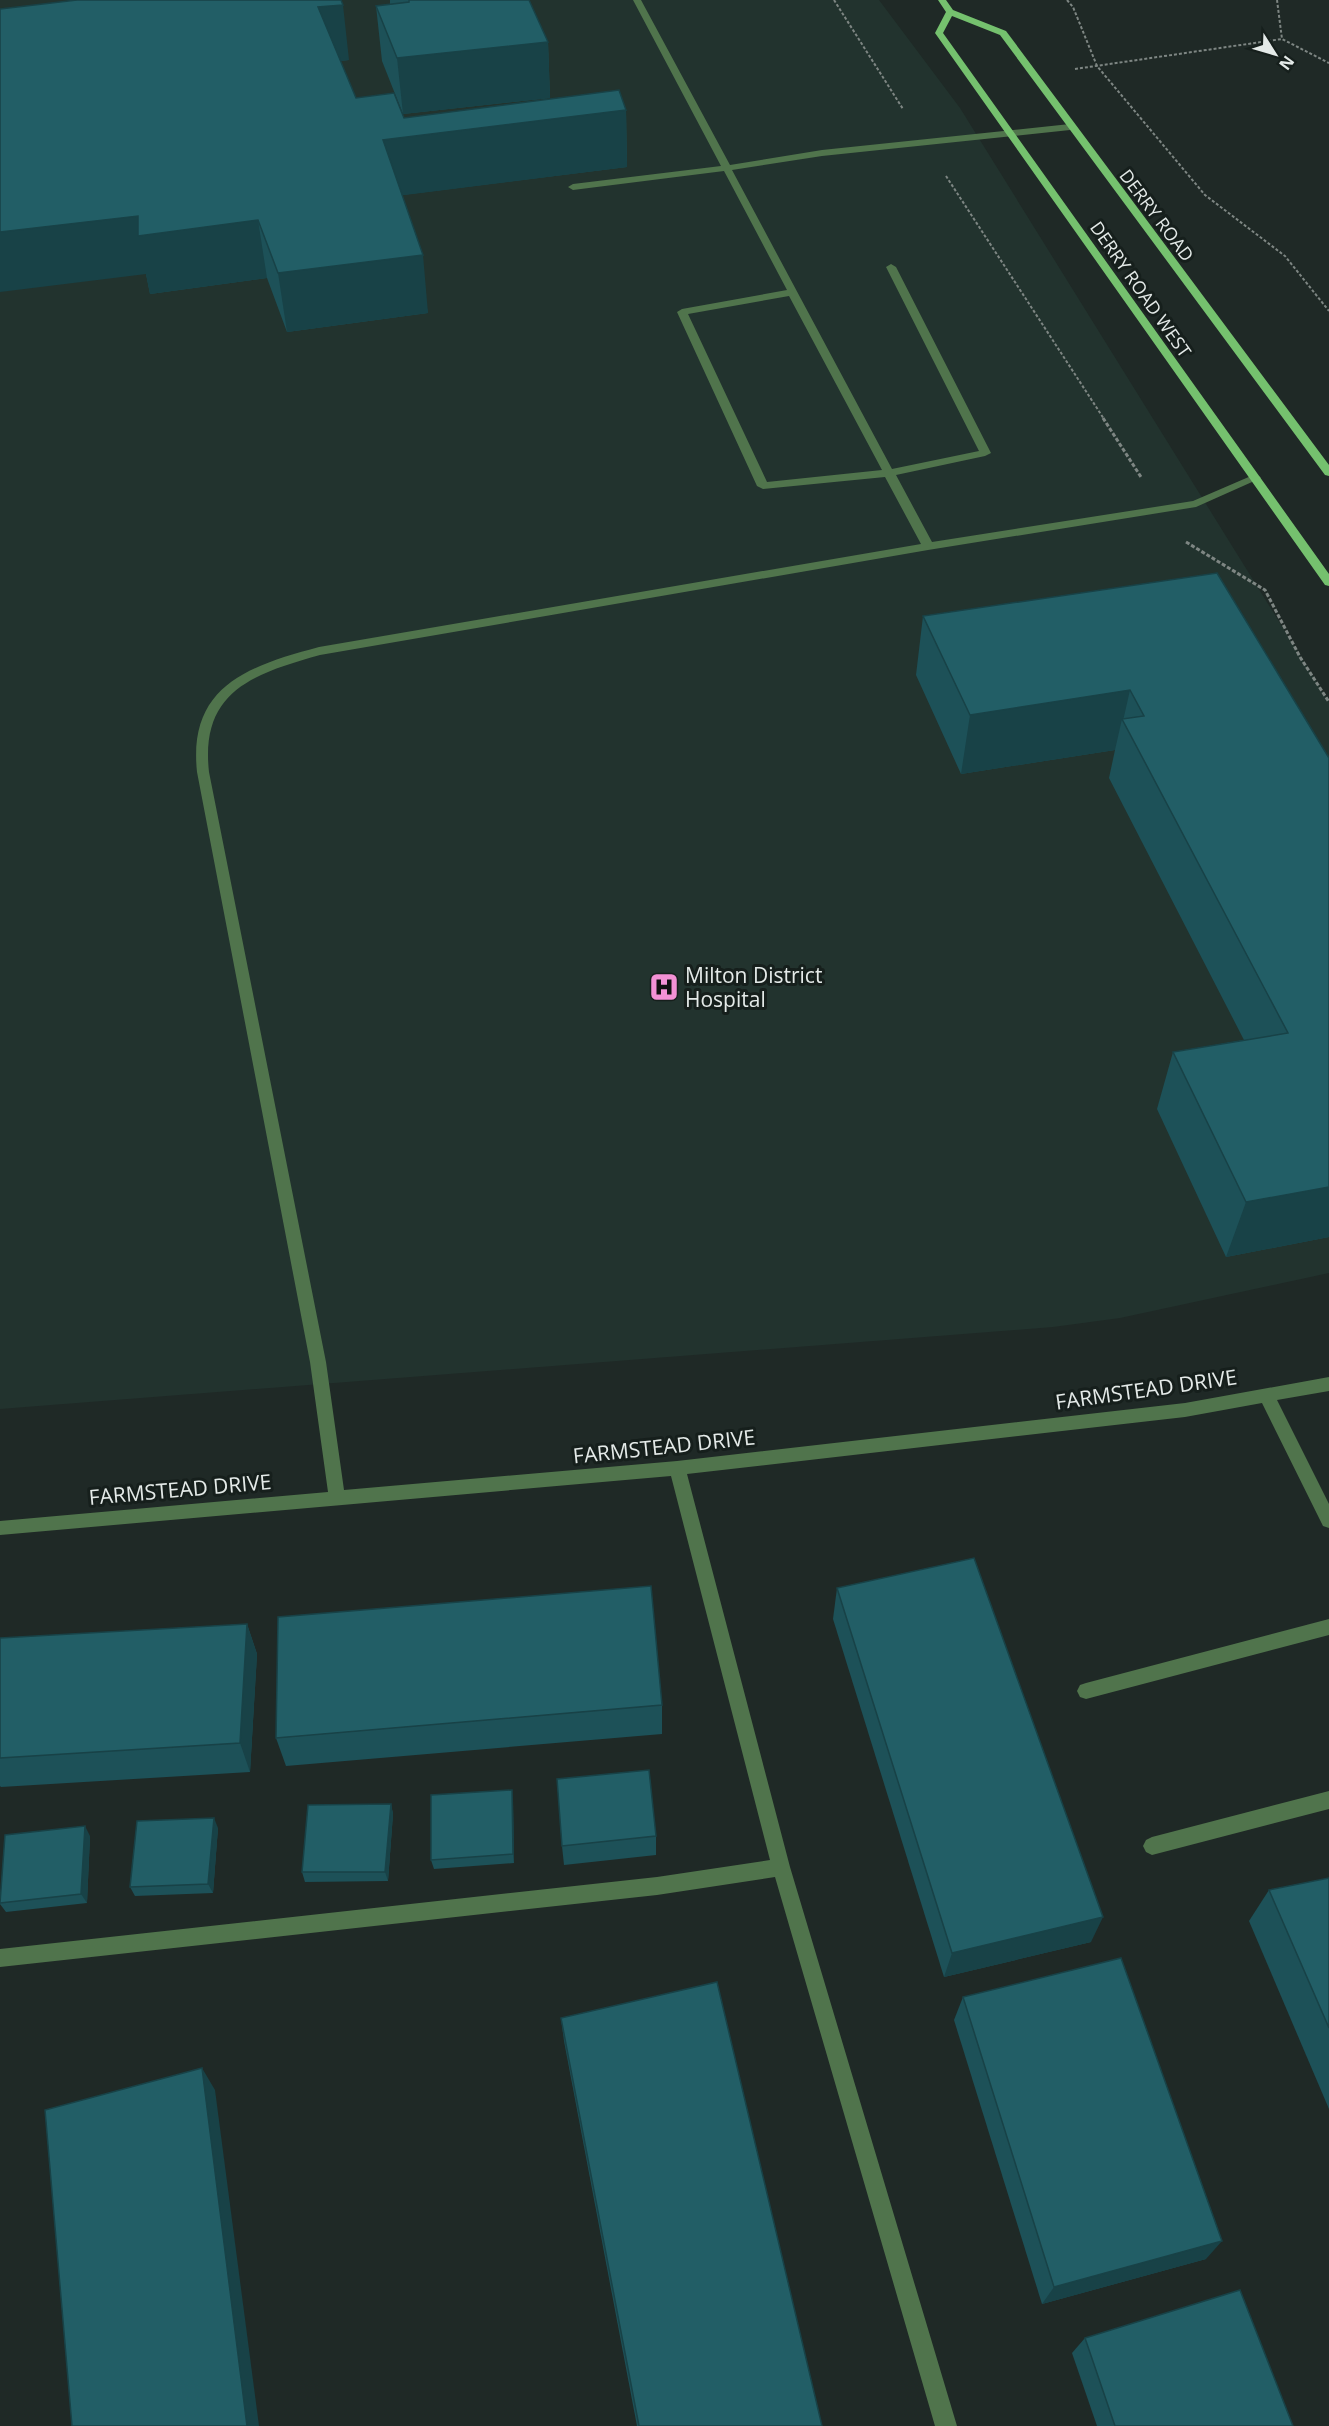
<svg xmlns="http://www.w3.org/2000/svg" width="1329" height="2426" font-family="'Open Sans',sans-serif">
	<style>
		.built { fill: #22332e }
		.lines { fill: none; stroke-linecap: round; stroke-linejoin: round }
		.path-far1 { stroke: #7e8683; stroke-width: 2; stroke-dasharray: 3 2; stroke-linecap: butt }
		.path { stroke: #7e8683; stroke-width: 3; stroke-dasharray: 4 2; stroke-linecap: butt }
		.minor { fill: #50744c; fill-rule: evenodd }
		.major { fill: #75c16e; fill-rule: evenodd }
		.wall { fill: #1d5158 }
		.shaded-wall { fill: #184247 }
		.building { fill: #225e66; stroke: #184247; stroke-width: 1.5 }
		.labels { text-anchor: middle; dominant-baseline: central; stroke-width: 6; stroke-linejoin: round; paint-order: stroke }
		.far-street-label { font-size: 18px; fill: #e4eae8; stroke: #161f1c }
		.poi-label { font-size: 21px; fill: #e4eae8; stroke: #161f1c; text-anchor: start }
		.street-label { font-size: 21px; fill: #e4eae8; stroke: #161f1c }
	</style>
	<rect width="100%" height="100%" fill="#1f2926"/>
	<!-- built -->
	<polygon class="built" points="0,0 879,0 960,108 1329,702 1329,1273 1120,1318 1053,1327 0,1409"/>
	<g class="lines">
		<!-- path-far1 -->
		<g class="path-far1">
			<polyline points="834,0 903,109"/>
			<polyline points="1067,0 1073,7 1097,66 1205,195 1285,256 1329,311"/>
			<polyline points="1277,0 1282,39 1329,63"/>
			<polyline points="1075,69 1282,39"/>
			<polyline points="946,176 1104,419"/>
		</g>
		<!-- path -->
		<g class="path">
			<polyline points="1103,418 1141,477"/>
			<polyline points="1186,542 1265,590 1300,657 1329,702"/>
		</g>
		<!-- minor -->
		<g class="minor">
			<path d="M633,0H641L730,165L822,150L1070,124L1075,127L1070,130L822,156L732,170L892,469L979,451L886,267L891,264L896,267L991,453L985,456L896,475L932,542L1193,501L1251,476H1259L1261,478L1196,507L928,550L320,655C253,674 200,691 209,772L326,1362L344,1490L677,1461L1185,1403L1329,1377V1391L1277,1400L1329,1504V1528L1323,1526L1262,1403L1185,1417L687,1474L790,1867L957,2426H935L775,1877L657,1895L0,1967V1949L657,1877L770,1860L671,1476L0,1535V1521L328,1492L310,1362L197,772C188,686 248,666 319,647L921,544L885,477L763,489L757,486L677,312L682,309L787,290L724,171L573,190L568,187L573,184L721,166ZM789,296L882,470L767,482L688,314Z"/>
			<polygon points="1329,1619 1329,1635 1086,1699 1080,1697 1077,1691 1080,1685 1086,1683"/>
			<polygon points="1329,1791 1329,1809 1152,1855 1146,1852 1143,1846 1146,1840 1152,1837"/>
		</g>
		<!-- major -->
		<polygon class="major" points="938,0 946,0 953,10 1006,31 1329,465 1329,476 1325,475 1000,35 952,16 943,33 1329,574 1329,586 1325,585 935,33 946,12"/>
	</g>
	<!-- wall -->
	<g class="wall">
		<polygon points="77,0 349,60 340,61 356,98 404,118 626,110 627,167 402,195 428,313 287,332 267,278 150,294 146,274"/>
		<polygon points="390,0 529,0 548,42 550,98 403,114 382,61 376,6 390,4"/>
		<polygon points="1217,573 1329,1237 1226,1257 1157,1109 1173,1052 1244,1040 1109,778 1115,750 961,774 916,675 923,616"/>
		<polygon points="837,1588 1091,1942 944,1977 833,1619"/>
		<polygon points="247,1624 257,1654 250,1772 1,1787 0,1786 0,1638"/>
		<polygon points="662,1705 662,1734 286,1766 276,1738"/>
		<polygon points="513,1800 514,1863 434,1869 431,1860"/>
		<polygon points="391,1804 393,1814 388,1881 305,1882 302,1872"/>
		<polygon points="218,1828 213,1893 135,1896 130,1887"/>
		<polygon points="90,1836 87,1903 6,1912 0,1904 0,1899"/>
		<polygon points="656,1836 656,1855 564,1865 562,1846"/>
		<polygon points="1329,1878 1329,2109 1249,1921 1269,1890"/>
		<polygon points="963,1997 1206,2259 1042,2304 954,2020"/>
		<polygon points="561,2018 822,2426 637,2426 564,2041"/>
		<polygon points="1085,2338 1293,2426 1097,2426 1072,2353"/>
	</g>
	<!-- shaded-wall -->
	<g class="shaded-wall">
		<polygon points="343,5 349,60 325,63 318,7"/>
		<polygon points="548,42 550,98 403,114 397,58"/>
		<polygon points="626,110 627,167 389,197 383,140"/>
		<polygon points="138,216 258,220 267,278 150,294 146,274 0,292 0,232"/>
		<polygon points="423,255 428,313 287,332 278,273"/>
		<polygon points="1130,690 1123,721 1122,719 1115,750 961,774 970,715"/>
		<polygon points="1329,1187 1329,1237 1226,1257 1246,1202"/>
		<polygon points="247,1624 257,1654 250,1772 240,1743"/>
		<polygon points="512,1790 513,1800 514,1863 513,1854"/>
		<polygon points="391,1804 393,1814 388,1881 385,1872"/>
		<polygon points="214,1818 218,1828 213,1893 208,1884"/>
		<polygon points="85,1826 90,1836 87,1903 81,1894"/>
		<polygon points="1103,1917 1091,1942 944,1977 952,1953"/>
		<polygon points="202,2068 215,2090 259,2426 247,2426"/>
		<polygon points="1222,2241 1206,2259 1042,2304 1054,2287"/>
	</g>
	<!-- building -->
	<g class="building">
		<polygon points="77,0 341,0 343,5 318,7 356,98 394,93 404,118 619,90 626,110 383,140 423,255 278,273 258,220 138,236 138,216 0,232 0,9"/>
		<polygon points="409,0 529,0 548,42 397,58 376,6 409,2"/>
		<polygon points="1217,573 1329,758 1329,1187 1246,1202 1173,1052 1288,1033 1122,719 1144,716 1130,690 970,715 923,616"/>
		<polygon points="974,1558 1103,1917 952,1953 837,1588"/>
		<polygon points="651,1586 662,1705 276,1738 278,1617"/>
		<polygon points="247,1624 240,1743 0,1758 0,1638"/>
		<polygon points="649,1770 656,1836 562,1846 557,1779"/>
		<polygon points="512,1790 513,1854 431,1860 431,1795"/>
		<polygon points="391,1804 385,1872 302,1872 308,1805"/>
		<polygon points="214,1818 208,1884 130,1887 137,1821"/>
		<polygon points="85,1826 81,1894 0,1903 5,1835"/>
		<polygon points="1329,1878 1329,2028 1269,1890"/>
		<polygon points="1121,1958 1222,2241 1054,2287 963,1997"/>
		<polygon points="717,1982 822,2426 639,2426 561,2018"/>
		<polygon points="202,2068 247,2426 72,2426 45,2110"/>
		<polygon points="1240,2290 1293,2426 1115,2426 1085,2338"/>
	</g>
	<!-- icons -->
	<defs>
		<g id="hospital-square" transform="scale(1.5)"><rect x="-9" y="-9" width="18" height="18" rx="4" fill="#f391d5" stroke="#161f1c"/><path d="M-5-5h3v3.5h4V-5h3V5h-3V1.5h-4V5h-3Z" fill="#111"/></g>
	</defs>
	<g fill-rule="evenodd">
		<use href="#hospital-square" x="664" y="987"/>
	</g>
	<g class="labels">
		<!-- far-street labels -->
		<g class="far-street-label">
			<text transform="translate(1157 215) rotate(53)">DERRY ROAD</text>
			<text transform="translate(1141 289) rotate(55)">DERRY ROAD WEST</text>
		</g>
		<!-- poi labels -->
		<g class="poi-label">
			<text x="685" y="975">Milton District<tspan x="685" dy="24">Hospital</tspan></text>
		</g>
		<!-- street labels -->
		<g class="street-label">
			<text transform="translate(1146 1389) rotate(-8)">FARMSTEAD DRIVE</text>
			<text transform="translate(664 1446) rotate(-6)">FARMSTEAD DRIVE</text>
			<text transform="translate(180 1489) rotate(-5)">FARMSTEAD DRIVE</text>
		</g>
	</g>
	<!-- north arrow -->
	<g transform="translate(1275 54) rotate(127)" stroke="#161f1c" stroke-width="4.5" paint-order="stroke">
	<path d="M0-4.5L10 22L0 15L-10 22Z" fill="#e4eae8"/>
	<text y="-9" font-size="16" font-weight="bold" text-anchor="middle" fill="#e4eae8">N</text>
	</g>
</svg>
